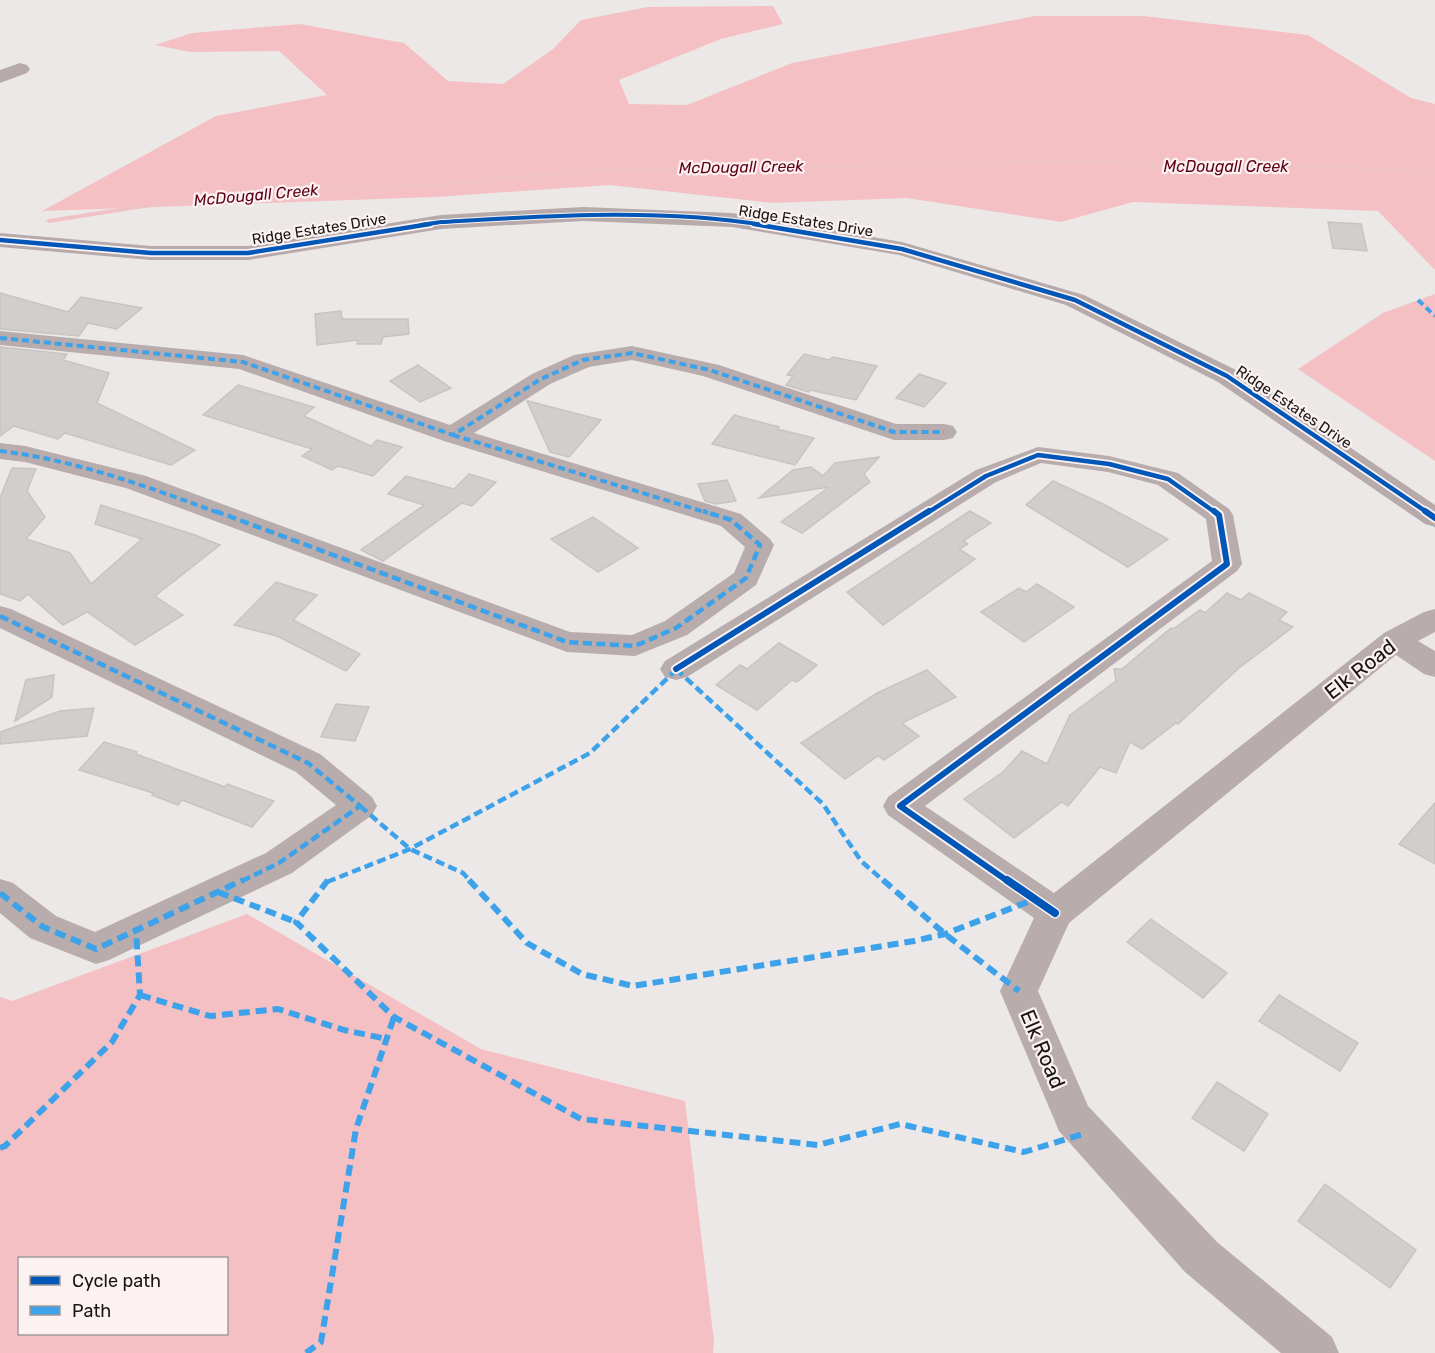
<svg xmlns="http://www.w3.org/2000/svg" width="1435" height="1353" font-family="Rubik,sans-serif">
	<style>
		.green { fill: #f4c0c3; fill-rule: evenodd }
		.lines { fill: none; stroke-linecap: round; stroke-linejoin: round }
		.stream { fill: #f0c2c4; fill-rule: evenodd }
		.building { fill: #d2cece; stroke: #c8c4c4; stroke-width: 1.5 }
		.street { fill: #b8acac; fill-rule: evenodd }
		.secondary { fill: #b7aaab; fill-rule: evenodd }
		.quiet-far2 { stroke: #3da2ea; stroke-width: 4; stroke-dasharray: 7 4; stroke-linecap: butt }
		.quiet-far1 { stroke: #3da2ea; stroke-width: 4.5; stroke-dasharray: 9 4.5; stroke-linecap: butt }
		.quiet { stroke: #3da2ea; stroke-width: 6; stroke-dasharray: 11 6; stroke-linecap: butt }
		.cycleway-far3-casing { stroke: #fdf2f2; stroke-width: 6 }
		.cycleway-far2-casing { stroke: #fdf2f2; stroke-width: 8 }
		.cycleway-far1-casing { stroke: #fdf2f2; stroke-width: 10 }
		.cycleway-casing { stroke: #fdf2f2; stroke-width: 11 }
		.cycleway-far3 { stroke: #0057b8; stroke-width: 4 }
		.cycleway-far2 { stroke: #0057b8; stroke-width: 4.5 }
		.cycleway-far1 { stroke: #0057b8; stroke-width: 6 }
		.cycleway { stroke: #0057b8; stroke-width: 8 }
		.labels { text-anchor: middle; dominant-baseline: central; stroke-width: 4.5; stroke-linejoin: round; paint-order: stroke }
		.far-street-label { font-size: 15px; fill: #191515; stroke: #fdf2f2 }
		.far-water-label { font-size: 16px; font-style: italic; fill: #5f0019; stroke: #fdf2f2 }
		.near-street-label { font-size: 21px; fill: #191515; stroke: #fdf2f2 }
	</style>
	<rect width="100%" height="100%" fill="#ede8e8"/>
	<!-- green -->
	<g class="green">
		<polygon points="773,6 783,24 721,39 619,80 629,104 687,105 792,63 1035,16 1143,16 1308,35 1411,98 1435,104 1435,270 1378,211 1133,202 1061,222 907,198 773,203 610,185 435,197 42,211 216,116 327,95 279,51 190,52 155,45 192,33 300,24 404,43 448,81 503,84 553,49 581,20 648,7"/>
		<polygon points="1435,294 1435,461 1298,369 1383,313"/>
		<path d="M247,914L481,1049L685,1101L714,1341L713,1353H0V997L12,1001ZM20,1258H226V1334H20Z"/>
	</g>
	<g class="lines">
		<!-- stream -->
		<polygon class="stream" points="1097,159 1189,166 1317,164 1435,170 1435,174 1317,168 1189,170 1097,163 602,172 420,188 291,192 144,208 49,223 46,221 49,219 144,204 291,188 420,184 602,168"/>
	</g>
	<!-- building -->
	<g class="building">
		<polygon points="1328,222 1361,224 1367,251 1333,248"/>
		<polygon points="0,293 68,312 81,297 142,308 117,329 88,323 79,336 0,329"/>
		<polygon points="341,311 342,319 408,319 409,334 383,337 381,344 357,344 358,340 317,345 315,314"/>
		<polygon points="0,347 67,354 63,360 109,373 97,403 195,450 171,465 65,433 58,439 14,426 0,436"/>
		<polygon points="804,354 829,360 833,357 877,366 856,400 810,390 809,392 786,385 793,376 787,375"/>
		<polygon points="418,365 451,388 420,402 390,381"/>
		<polygon points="919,374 946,383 924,407 896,398"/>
		<polygon points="238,385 314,407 304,416 371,446 377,440 402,447 373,476 338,466 332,470 302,456 312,449 203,415"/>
		<polygon points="527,401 528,401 601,420 569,457 550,452"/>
		<polygon points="734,415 779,427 777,429 814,438 795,465 712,444"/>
		<polygon points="879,457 864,474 870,482 802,533 781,522 829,487 759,498 793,470 811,467 823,476 835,463"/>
		<polygon points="12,468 36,469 27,491 45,517 26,539 70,553 91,584 142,539 95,524 101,505 195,535 220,545 155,596 183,615 135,645 87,612 63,625 28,594 20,601 0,594 0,498"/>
		<polygon points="469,474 496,482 472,506 462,503 383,561 361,550 424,505 388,494 406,476 454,489"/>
		<polygon points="727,480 736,501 716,504 705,501 698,484"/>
		<polygon points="1053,481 1103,504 1168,539 1128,567 1026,505"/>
		<polygon points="970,511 991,523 963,541 968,544 959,549 975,559 883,625 847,592"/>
		<polygon points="593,517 638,548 598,572 551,539"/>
		<polygon points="276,582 317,595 293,620 360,654 346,671 277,636 234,625"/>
		<polygon points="1037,584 1074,607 1024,642 981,612 1019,588 1026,592"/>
		<polygon points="1227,593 1241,600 1249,593 1287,612 1279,620 1293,627 1239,668 1178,724 1176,723 1142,749 1130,742 1116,773 1100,767 1068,806 1062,802 1014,838 964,799 1003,772 1022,751 1047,764 1070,715 1116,681 1114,669 1122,669 1171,628 1173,629 1200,610 1205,613"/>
		<polygon points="779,643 817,665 797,682 792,680 757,710 716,685 740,665 747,669"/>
		<polygon points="927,670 956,697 902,723 919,736 884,760 878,756 845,779 801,743 877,693"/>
		<polygon points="54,675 52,697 15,721 26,680"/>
		<polygon points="336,704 369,707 355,741 321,737"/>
		<polygon points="94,708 87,736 0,744 0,732 60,711"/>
		<polygon points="104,742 137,752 136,754 225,787 227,784 274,801 252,827 182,800 178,805 152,795 153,793 79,770"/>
		<polygon points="1435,803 1435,864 1399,844"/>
		<polygon points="1151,919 1227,973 1203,998 1127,942"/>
		<polygon points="1279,995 1358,1043 1340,1071 1259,1021"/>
		<polygon points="1217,1082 1268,1114 1244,1151 1192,1118"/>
		<polygon points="1325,1184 1416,1250 1390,1288 1298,1221"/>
	</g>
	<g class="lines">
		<!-- street -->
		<g class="street">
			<polygon points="0,331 243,355 450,425 532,374 574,355 632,346 719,365 896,424 944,424 953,426 957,432 953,438 944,440 894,440 703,376 632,360 589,367 550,384 474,433 741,514 770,539 774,545 756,585 687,635 635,656 567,652 126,488 25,462 0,459 0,443 25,446 146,476 570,632 632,635 665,621 734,573 745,547 721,526 444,441 239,369 0,345"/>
			<polygon points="1038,447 1109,456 1178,473 1229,509 1233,515 1242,564 1237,571 925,806 1054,893 1384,633 1424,612 1435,609 1435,632 1418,641 1435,651 1435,677 1424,674 1396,655 1069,923 1038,991 1088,1106 1217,1242 1332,1337 1339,1353 1281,1353 1185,1272 1059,1131 1000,991 1034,918 888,815 883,806 888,797 1212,561 1206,519 1158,485 1108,472 1041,463 996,482 687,677 676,680 665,677 660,669 665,661 976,470"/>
			<polygon points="0,606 11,609 320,754 372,797 377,806 372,815 292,873 109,960 96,964 30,938 0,913 0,879 13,883 56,916 95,932 266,853 336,805 296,772 0,628"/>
		</g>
		<!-- secondary -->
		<g class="secondary">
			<polygon points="20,63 27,65 30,69 27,73 0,83 0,70"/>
			<polygon points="583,207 732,213 902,242 1084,295 1236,370 1435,505 1435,527 1425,524 1218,382 1066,305 899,255 732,227 583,221 441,229 248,260 151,260 0,247 0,233 151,246 248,246 441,215"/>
		</g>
		<!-- quiet-far2 -->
		<g class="quiet-far2">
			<polyline points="1418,300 1435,316"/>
			<polyline points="0,338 243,362 453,435 541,379 583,360 632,353 710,370 894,432 944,432"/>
			<polyline points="453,435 708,513"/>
			<path d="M0,451C76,460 148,487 219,513"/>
		</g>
		<!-- quiet-far1 -->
		<g class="quiet-far1">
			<polyline points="215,511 567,642 635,646 676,628 746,578 760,545 731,520 703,511"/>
			<polyline points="0,616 308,763 360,806 279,863 240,882"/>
			<polyline points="676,669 823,804 861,861 885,882"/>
			<polyline points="360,806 410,849 463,873 471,882"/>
			<polyline points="327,882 410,849 590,753 679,667"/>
		</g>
		<!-- quiet -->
		<g class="quiet">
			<polyline points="328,880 296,922 394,1017 581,1119 818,1145 900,1124 1024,1152 1086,1133"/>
			<polyline points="469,880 527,943 582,974 633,986 914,941 945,934 1035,899"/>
			<polyline points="883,880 945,934 1019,991"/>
			<polyline points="218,892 296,922"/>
			<polyline points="0,893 43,927 96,949 243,880"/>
			<polyline points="140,995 210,1016 278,1009 344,1030 387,1039"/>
			<polyline points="0,1148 5,1146 112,1042 140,995 136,930"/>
			<polyline points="306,1353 321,1342 356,1129 394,1017"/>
		</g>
		<!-- cycleway-far3 casing -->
		<g class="cycleway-far3-casing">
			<path id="cycleway-far3" d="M421,225L441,222C546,216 659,208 763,225"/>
		</g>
		<!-- cycleway-far2 casing -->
		<g class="cycleway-far2-casing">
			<g id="cycleway-far2">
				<polyline points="754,224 902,249 1075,300 1227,376 1428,513"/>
				<polyline points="0,240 151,253 248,253 430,224"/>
				<polyline points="927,513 986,476 1038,455 1109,464 1168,479 1216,513"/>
			</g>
		</g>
		<!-- cycleway-far1 casing -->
		<g class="cycleway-far1-casing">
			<g id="cycleway-far1">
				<polyline points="1425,511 1435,518"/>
				<polyline points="676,669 929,511"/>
				<polyline points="1009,882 900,806 1227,564 1219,515 1214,511"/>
			</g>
		</g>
		<!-- cycleway casing -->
		<g class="cycleway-casing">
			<polyline id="cycleway" points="1007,880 1055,913"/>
		</g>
		<!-- cycleway-far3 -->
		<use href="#cycleway-far3" class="cycleway-far3"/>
		<!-- cycleway-far2 -->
		<use href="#cycleway-far2" class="cycleway-far2"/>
		<!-- cycleway-far1 -->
		<use href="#cycleway-far1" class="cycleway-far1"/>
		<!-- cycleway -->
		<use href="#cycleway" class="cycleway"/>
	</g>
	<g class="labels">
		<!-- far-street labels -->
		<g class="far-street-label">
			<text transform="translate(806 221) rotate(9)">Ridge Estates Drive</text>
			<text transform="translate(319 229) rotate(-9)">Ridge Estates Drive</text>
			<text transform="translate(1294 407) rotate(34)">Ridge Estates Drive</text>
		</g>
		<!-- far-water labels -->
		<g class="far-water-label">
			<text x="1226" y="166">McDougall Creek</text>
			<text transform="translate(741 167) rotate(-1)">McDougall Creek</text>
			<text transform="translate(256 195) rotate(-5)">McDougall Creek</text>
		</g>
		<!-- near-street labels -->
		<g class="near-street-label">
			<text transform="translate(1360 669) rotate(-38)">Elk Road</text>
			<text transform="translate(1043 1049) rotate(67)">Elk Road</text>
		</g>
	</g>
	<!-- legend -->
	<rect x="18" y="1257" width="210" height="78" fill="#fdf2f2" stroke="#a29a9a" stroke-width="1.5"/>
	<rect x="30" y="1276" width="30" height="9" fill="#0057b8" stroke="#a29a9a" stroke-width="1.5"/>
	<text x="72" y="1287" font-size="18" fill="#191515">Cycle path</text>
	<rect x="30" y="1306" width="30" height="9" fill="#3da2ea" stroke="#a29a9a" stroke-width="1.5"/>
	<text x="72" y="1317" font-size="18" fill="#191515">Path</text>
</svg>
